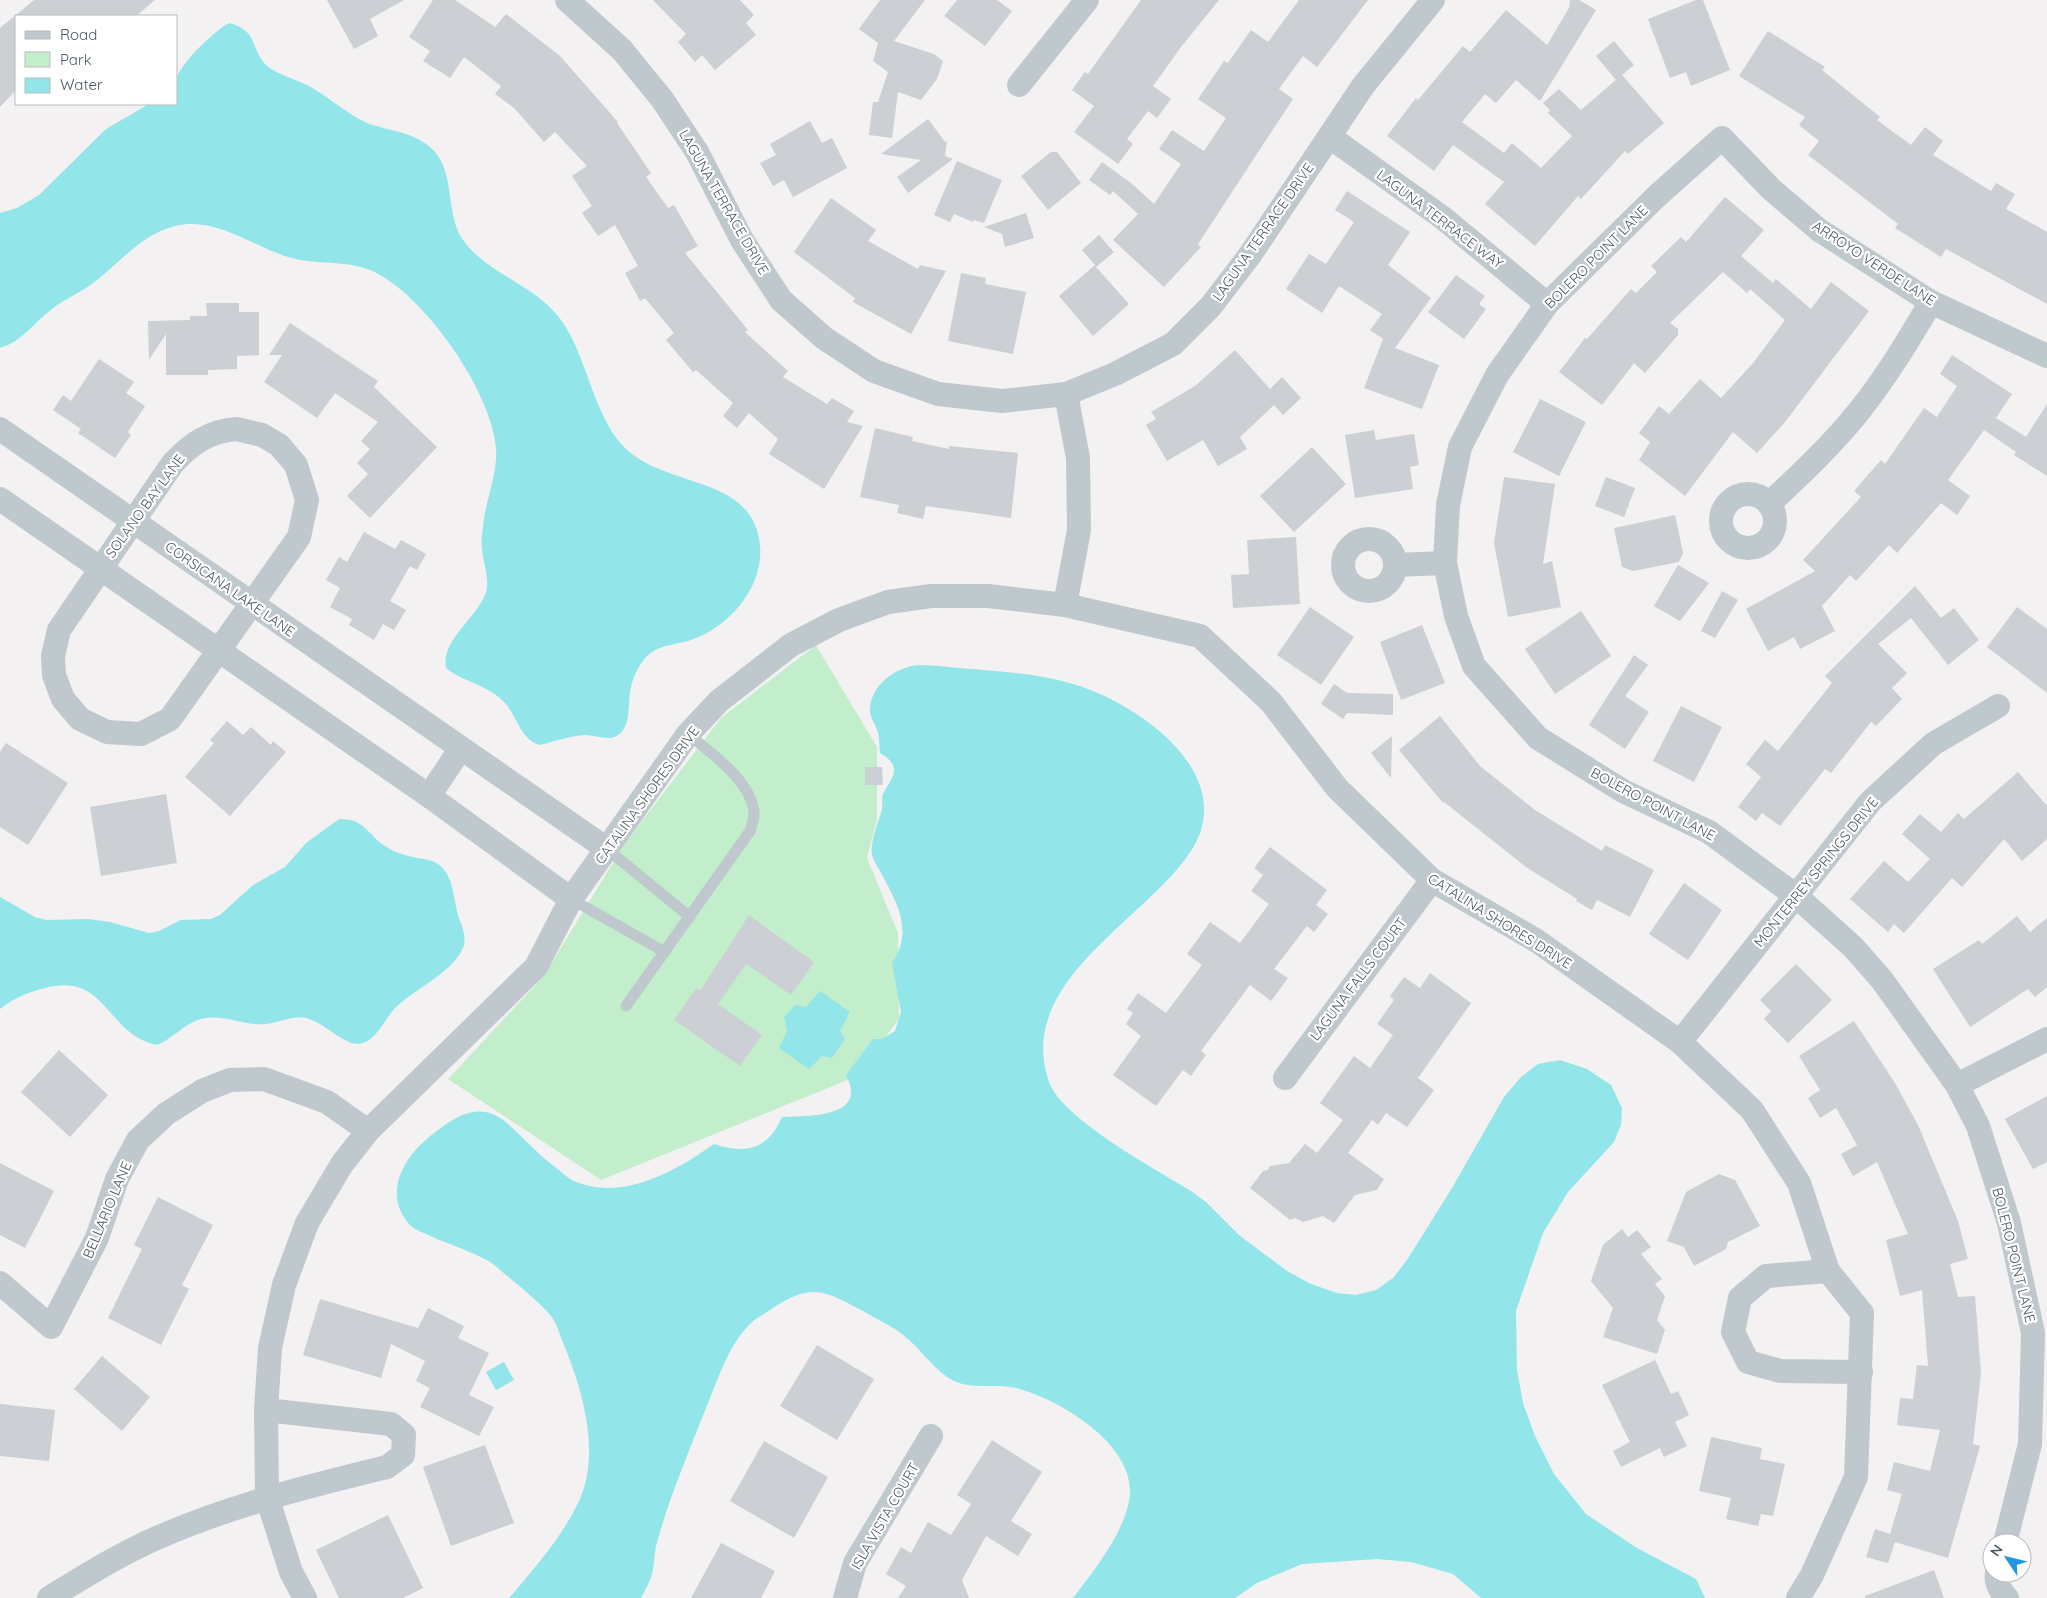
<svg xmlns="http://www.w3.org/2000/svg" width="2047" height="1598" font-family="Quicksand,sans-serif">
	<style>
		.green { fill: #c3eecc }
		.water { fill: #92e6e9 }
		.building { fill: #cccfd3 }
		.lines { fill: none; stroke-linecap: round; stroke-linejoin: round }
		.service { stroke: #bec8cd; stroke-width: 11 }
		.minor { stroke: #bec8cd; stroke-width: 24 }
		.labels { text-anchor: middle; dominant-baseline: central; stroke-width: 4.5; stroke-linejoin: round; paint-order: stroke }
		.street-label { font-size: 14px; fill: #4a585e; stroke: #fff }
	</style>
	<rect width="100%" height="100%" fill="#f3f1f2"/>
	<!-- green -->
	<polygon class="green" points="816,645 877,747 877,819 867,858 898,933 899,1019 855,1077 601,1180 448,1079 543,977 625,843 721,718"/>
	<!-- water -->
	<g class="water">
		<path d="M229,23C262,31 248,55 273,70C285,77 298,80 309,86C329,97 347,114 367,123C389,131 411,131 430,147C456,169 445,210 461,237C484,273 532,283 558,316C585,350 590,402 617,439C655,490 746,471 759,538C768,584 730,628 688,641C673,645 658,645 646,657C639,665 633,677 631,687C627,702 632,726 618,735C608,742 596,735 585,735C570,736 555,741 540,745C520,740 517,714 503,701C486,684 463,682 446,668C441,639 477,619 486,592C490,578 483,563 482,549C481,542 482,534 483,527C485,501 498,474 496,448C492,392 423,292 370,270C348,261 324,264 301,260C258,253 221,215 175,226C139,235 119,265 89,286C77,294 63,300 52,309C33,323 23,341 0,348V213L17,208L39,195L106,129L149,104H176C176,96 175,87 176,80C179,65 215,30 229,23Z"/>
		<path d="M939,666C983,671 1031,671 1073,684C1136,702 1241,774 1191,851C1145,921 1014,982 1049,1082C1062,1119 1157,1170 1191,1191L1206,1202L1240,1236L1287,1271L1311,1284L1337,1293L1356,1295L1376,1290L1393,1278L1407,1260L1452,1188L1504,1097L1521,1077L1538,1064L1560,1060L1587,1069L1611,1085L1622,1108L1621,1125L1614,1142L1568,1192L1543,1233L1516,1311L1517,1370L1523,1403L1535,1436L1554,1474L1586,1514L1637,1548L1696,1579L1705,1598H1481L1453,1574L1411,1562L1377,1559L1302,1564L1257,1583L1235,1598H1073C1094,1571 1128,1528 1130,1493C1132,1442 1058,1399 1016,1388C995,1383 974,1390 954,1381C936,1372 923,1352 908,1339C895,1327 878,1320 863,1311C825,1291 812,1282 773,1308C766,1313 757,1317 751,1323C727,1346 717,1383 704,1413C688,1454 670,1496 658,1539C654,1550 655,1562 652,1574C650,1582 645,1590 641,1598H509C534,1569 562,1537 579,1501C601,1453 583,1392 564,1345C560,1336 557,1323 551,1316C539,1301 508,1277 493,1264C480,1254 442,1242 426,1234C420,1231 414,1229 410,1225C383,1196 402,1159 428,1138C495,1081 504,1128 555,1167C561,1171 567,1178 574,1181C622,1202 676,1171 714,1144C747,1155 768,1149 782,1117C808,1116 869,1118 846,1075L873,1039H882L895,1031L901,1012L892,963C914,930 897,903 880,871C875,862 870,856 872,846C873,833 879,821 882,809C883,804 881,797 883,794C892,777 904,767 880,753C879,746 880,736 877,730C875,724 871,719 870,712C869,690 888,673 908,667C917,664 929,666 939,666Z"/>
		<path d="M339,819C364,818 367,834 385,846C397,854 410,857 424,859C452,863 452,889 457,911C460,924 468,935 463,948C453,972 415,989 396,1007C385,1018 378,1038 363,1043C346,1049 325,1022 306,1018C293,1015 279,1023 265,1024C242,1026 221,1012 198,1020C183,1025 172,1039 157,1045C106,1035 107,971 45,988C26,993 16,997 0,1009V897L35,917L46,920L88,919L110,922L149,933L159,931L181,920L211,919L220,915L253,885L285,867L306,843Z"/>
		<polygon points="820,991 850,1012 840,1031 845,1039 832,1058 822,1056 809,1069 779,1048 787,1031 784,1017 795,1005 806,1007"/>
		<polygon points="504,1362 514,1380 496,1390 486,1372"/>
	</g>
	<!-- building -->
	<g class="building">
		<polygon points="34,0 155,0 136,16 16,16 16,90 0,107 0,28"/>
		<polygon points="327,0 404,0 370,19 378,36 354,49"/>
		<polygon points="433,0 455,0 495,27 506,14 560,56 618,122 617,123 651,173 646,177 668,208 674,205 698,246 685,253 748,330 745,332 788,371 783,377 827,404 832,398 854,411 847,422 863,426 824,489 769,454 778,439 749,413 737,428 723,416 733,403 696,370 693,372 666,340 674,333 645,298 640,301 625,273 638,266 615,225 598,236 582,213 592,206 572,176 587,166 555,132 544,142 514,108 495,94 501,86 464,57 450,78 423,61 430,51 409,37"/>
		<polygon points="653,0 740,0 754,15 746,23 756,35 715,70 702,55 695,62 678,42 686,34"/>
		<polygon points="880,0 925,0 894,41 934,54 943,61 937,79 921,100 898,92 892,138 869,135 873,102 878,102 888,72 873,61 878,43 859,29"/>
		<polygon points="957,0 997,0 1012,11 985,46 944,16"/>
		<polygon points="1141,0 1219,0 1181,47 1153,86 1171,99 1157,118 1148,111 1127,139 1133,144 1118,164 1074,132 1094,106 1072,90 1085,72 1088,74"/>
		<polygon points="1299,0 1368,0 1317,67 1303,56 1279,89 1293,99 1198,244 1201,247 1164,287 1113,240 1138,214 1113,191 1110,195 1089,180 1102,162 1131,183 1154,204 1181,164 1159,149 1172,130 1204,151 1226,118 1198,99 1224,61 1228,63 1251,30 1268,42"/>
		<polygon points="1570,0 1579,0 1596,10 1540,101 1516,80 1496,103 1485,94 1462,122 1504,153 1512,143 1541,168 1572,136 1548,113 1550,110 1543,103 1559,89 1581,110 1618,78 1616,80 1596,56 1614,41 1634,65 1622,75 1664,123 1628,154 1625,151 1581,199 1578,196 1535,246 1485,204 1504,182 1453,145 1434,171 1387,136 1416,98 1418,100 1463,46 1470,52 1506,10 1547,45 1569,8"/>
		<polygon points="1696,0 1703,0 1730,70 1691,86 1686,72 1670,78 1648,19"/>
		<polygon points="1768,31 1825,67 1822,70 1880,117 1877,120 1911,145 1925,127 1943,141 1933,155 1991,191 1996,183 2015,194 2006,209 2047,232 2047,304 1946,249 1941,257 1895,228 1898,224 1808,155 1819,141 1799,125 1805,117 1739,76"/>
		<polygon points="928,119 945,142 947,141 945,156 953,159 908,193 897,177 921,160 881,154"/>
		<polygon points="810,121 822,143 832,138 847,168 793,197 784,180 773,186 760,163 776,155 770,144"/>
		<polygon points="1051,152 1057,152 1081,183 1048,210 1021,176"/>
		<polygon points="957,161 1002,180 984,223 974,220 973,222 954,214 950,222 934,215"/>
		<polygon points="1347,191 1410,232 1388,265 1431,298 1395,348 1439,365 1422,409 1364,388 1383,339 1370,330 1382,314 1339,286 1322,313 1286,289 1309,254 1326,264 1354,222 1335,210"/>
		<polygon points="1725,197 1764,230 1741,256 1773,283 1776,279 1811,309 1831,282 1869,311 1785,422 1757,453 1733,432 1685,496 1639,460 1650,442 1639,433 1659,406 1669,414 1700,379 1721,398 1754,362 1785,320 1750,289 1747,293 1723,272 1670,323 1678,329 1678,335 1645,373 1634,363 1602,405 1559,372 1585,338 1587,339 1631,289 1636,293 1657,272 1651,266 1681,237 1686,242"/>
		<polygon points="831,198 876,230 868,241 918,269 920,265 946,271 911,334 853,302 855,298 794,252"/>
		<polygon points="1026,213 1034,238 1005,247 1002,234 984,227"/>
		<polygon points="1099,235 1114,252 1096,267 1129,304 1093,336 1059,296 1095,265 1082,250"/>
		<polygon points="961,273 986,278 985,284 1026,292 1013,354 948,341"/>
		<polygon points="1456,275 1485,296 1479,304 1486,309 1464,339 1428,312"/>
		<polygon points="206,303 239,303 239,312 259,312 259,355 237,356 237,369 208,370 208,375 166,375 166,334 149,360 148,321 190,320 190,316 207,316"/>
		<polygon points="290,323 378,381 374,387 437,447 370,518 347,496 368,474 357,463 370,449 361,441 378,422 335,393 317,418 264,382 282,355 269,355"/>
		<polygon points="1235,350 1270,389 1282,377 1301,398 1283,415 1274,405 1240,437 1247,449 1218,466 1203,440 1167,461 1146,425 1156,419 1151,412 1195,386"/>
		<polygon points="1952,355 2012,394 1996,418 2026,437 2047,404 2047,476 2014,455 2016,452 1984,430 1948,480 1970,496 1957,515 1941,503 1897,553 1889,545 1856,581 1850,575 1822,606 1835,631 1800,649 1794,637 1768,651 1746,609 1815,571 1803,560 1861,497 1854,491 1881,460 1885,464 1924,408 1937,417 1957,386 1940,374"/>
		<polygon points="99,359 134,382 126,393 145,406 128,432 131,435 115,458 78,433 81,429 53,410 63,395 71,401"/>
		<polygon points="1540,399 1586,422 1559,476 1513,452"/>
		<polygon points="875,428 913,437 912,441 949,449 949,446 1018,453 1011,518 926,506 923,519 897,513 899,505 860,497"/>
		<polygon points="1374,430 1376,440 1414,434 1419,465 1410,467 1413,489 1355,498 1345,435"/>
		<polygon points="1312,447 1346,484 1294,532 1260,496"/>
		<polygon points="1504,477 1555,484 1543,564 1552,561 1561,607 1508,617 1494,543"/>
		<polygon points="1606,477 1635,488 1624,517 1595,506"/>
		<polygon points="1675,515 1683,553 1679,562 1633,571 1622,567 1614,528"/>
		<polygon points="364,532 395,549 401,540 426,554 417,570 410,566 390,601 406,610 394,630 383,624 374,640 349,625 352,619 330,607 340,588 326,580 339,557 347,562"/>
		<polygon points="1296,537 1300,604 1233,608 1231,575 1249,574 1247,540"/>
		<polygon points="1678,565 1709,583 1680,621 1654,606"/>
		<polygon points="1915,586 1941,618 1954,608 1979,640 1948,665 1911,618 1878,644 1907,673 1892,688 1902,699 1876,726 1871,722 1831,773 1825,769 1780,826 1762,813 1756,821 1738,807 1761,777 1746,764 1765,740 1778,751 1832,683 1825,676"/>
		<polygon points="1722,591 1738,600 1715,638 1701,631"/>
		<polygon points="1310,607 1354,637 1321,685 1277,655"/>
		<polygon points="2017,607 2047,629 2047,693 1987,647"/>
		<polygon points="1581,611 1611,656 1555,694 1525,649"/>
		<polygon points="1422,625 1445,683 1401,700 1380,642"/>
		<polygon points="1634,655 1648,665 1625,696 1649,712 1625,749 1589,725"/>
		<polygon points="1334,684 1347,693 1393,694 1393,715 1347,713 1343,719 1321,704"/>
		<polygon points="1681,706 1722,727 1694,782 1653,761"/>
		<polygon points="1440,716 1480,766 1535,810 1602,851 1605,845 1654,870 1630,917 1597,900 1592,910 1576,901 1577,899 1526,867 1444,802 1443,803 1399,750"/>
		<polygon points="227,721 243,735 251,727 271,745 273,741 286,752 230,816 185,777 214,743 210,740"/>
		<polygon points="1392,736 1391,778 1371,753"/>
		<polygon points="6,743 68,783 28,845 0,827 0,752"/>
		<polygon points="865,767 882,767 883,785 865,785"/>
		<polygon points="2018,772 2047,806 2047,839 2022,861 2004,839 1962,887 1952,878 1904,933 1894,924 1888,932 1850,899 1884,861 1908,882 1930,859 1902,834 1920,814 1941,832 1958,813 1964,819"/>
		<polygon points="166,794 177,863 101,876 90,807"/>
		<polygon points="1270,847 1327,890 1316,905 1328,914 1314,932 1307,926 1274,969 1288,978 1271,1001 1250,985 1201,1051 1206,1055 1191,1076 1183,1070 1156,1106 1113,1075 1141,1036 1126,1024 1133,1013 1127,1009 1138,993 1166,1013 1202,965 1187,954 1210,922 1240,943 1269,904 1251,891 1263,875 1254,868"/>
		<polygon points="1684,883 1722,910 1688,960 1649,934"/>
		<polygon points="749,915 814,962 791,995 746,964 718,1004 762,1035 740,1066 674,1020 696,988 700,991"/>
		<polygon points="2017,916 2030,932 2047,918 2047,987 2035,997 2028,989 1970,1027 1933,969 1979,940 1982,944"/>
		<polygon points="1796,964 1832,1000 1788,1043 1764,1019 1771,1011 1760,1000"/>
		<polygon points="1430,973 1471,1003 1418,1078 1434,1090 1407,1127 1386,1113 1378,1125 1372,1120 1348,1153 1384,1179 1377,1190 1355,1195 1334,1223 1323,1216 1303,1222 1295,1218 1290,1220 1250,1188 1263,1171 1268,1170 1270,1166 1289,1163 1305,1144 1317,1153 1343,1120 1320,1103 1354,1056 1370,1068 1393,1035 1377,1024 1394,1000 1390,996 1404,977 1420,988"/>
		<polygon points="1854,1021 1895,1083 1918,1125 1958,1221 1968,1259 1950,1264 1958,1297 1975,1296 1981,1373 1973,1444 1980,1446 1948,1558 1895,1542 1888,1563 1866,1557 1875,1529 1890,1534 1902,1494 1887,1490 1894,1462 1930,1471 1940,1430 1897,1425 1900,1398 1913,1399 1917,1365 1928,1366 1922,1290 1900,1296 1886,1240 1908,1234 1877,1162 1853,1176 1841,1154 1857,1145 1836,1108 1820,1118 1808,1098 1820,1090 1799,1056"/>
		<polygon points="59,1050 108,1095 70,1137 21,1092"/>
		<polygon points="2047,1096 2047,1162 2033,1169 2005,1119"/>
		<polygon points="0,1163 54,1191 25,1248 0,1235"/>
		<polygon points="1719,1174 1735,1180 1760,1226 1728,1242 1726,1249 1694,1266 1684,1247 1667,1241 1686,1192"/>
		<polygon points="158,1197 213,1225 182,1285 189,1289 161,1345 108,1318 142,1249 134,1245"/>
		<polygon points="1622,1229 1628,1237 1637,1230 1651,1247 1641,1254 1662,1279 1655,1284 1665,1296 1657,1320 1665,1330 1657,1354 1603,1337 1613,1308 1591,1281 1603,1245"/>
		<polygon points="320,1299 418,1328 428,1308 464,1326 458,1338 489,1353 469,1395 494,1407 479,1436 420,1407 430,1388 416,1381 425,1361 391,1344 381,1378 303,1355"/>
		<polygon points="817,1345 874,1379 837,1440 780,1406"/>
		<polygon points="102,1356 150,1397 122,1431 74,1389"/>
		<polygon points="1655,1360 1671,1394 1678,1391 1689,1415 1675,1422 1687,1446 1664,1457 1660,1448 1621,1467 1613,1451 1630,1442 1602,1385"/>
		<polygon points="0,1404 55,1410 49,1461 0,1456"/>
		<polygon points="1711,1437 1762,1448 1760,1459 1785,1464 1773,1516 1761,1514 1758,1526 1726,1519 1731,1498 1699,1491"/>
		<polygon points="992,1440 1042,1472 1011,1521 1032,1534 1018,1556 986,1536 962,1580 969,1598 898,1598 906,1586 886,1574 901,1547 911,1553 928,1522 951,1535 971,1504 957,1495"/>
		<polygon points="764,1441 828,1477 794,1538 730,1501"/>
		<polygon points="485,1445 514,1523 451,1546 423,1467"/>
		<polygon points="388,1515 423,1588 403,1598 339,1598 316,1550"/>
		<polygon points="721,1543 775,1571 761,1598 691,1598"/>
		<polygon points="1934,1570 1944,1598 1865,1598 1865,1596"/>
	</g>
	<g class="lines">
		<!-- service -->
		<g class="service">
			<polyline points="607,849 690,917"/>
			<polyline points="571,899 665,952"/>
			<path d="M626,1006L750,831C751,826 754,820 754,815C754,783 710,752 688,734"/>
		</g>
		<!-- minor -->
		<g class="minor">
			<polyline points="567,0 622,50 662,99 697,152 742,240 781,300 824,338 874,371 938,394 1002,401 1066,394 1115,374 1173,344 1211,306 1250,255 1363,86 1433,0"/>
			<polyline points="1019,85 1087,0"/>
			<polyline points="1330,137 1443,218 1547,304"/>
			<polyline points="0,429 607,849"/>
			<path d="M237,429L262,435L279,445L296,465L307,500L299,537L170,719L141,734L107,732L80,719L63,699L54,675L53,656L59,630L173,463C191,444 209,431 237,429Z"/>
			<circle cx="1748" cy="521" r="27"/>
			<polyline points="0,499 429,796 571,899"/>
			<path d="M1769,504C1801,474 1833,444 1860,410C1887,376 1909,339 1931,302"/>
			<circle cx="1369" cy="565" r="26"/>
			<polyline points="1395,565 1445,563"/>
			<polyline points="1065,605 1079,530 1078,458 1066,394"/>
			<polyline points="429,796 461,748"/>
			<polyline points="1680,1042 1870,802 1933,744 1998,706"/>
			<polyline points="1285,1078 1432,880"/>
			<polyline points="1957,1085 2047,1039"/>
			<polyline points="1828,1271 1766,1276 1740,1298 1733,1332 1748,1362 1780,1371 1861,1372"/>
			<polyline points="0,1283 51,1327 97,1238 117,1179 138,1140 166,1114 202,1091 230,1080 264,1079 327,1102 368,1131"/>
			<polyline points="2005,1543 2030,1444 2033,1333 2009,1223 1978,1126 1957,1085 1882,980 1853,947 1795,895 1709,832 1623,791 1538,738 1474,666 1456,616 1445,563 1448,505 1460,447 1497,375 1547,304 1658,195 1722,138 1771,189 1819,230 1931,302 2047,356"/>
			<path d="M1997,1573C1995,1581 2001,1593 2007,1598"/>
			<path d="M49,1598C85,1576 120,1554 159,1537C232,1505 310,1486 387,1467L403,1455L404,1435L391,1424L266,1410"/>
			<polyline points="305,1598 291,1572 267,1497 266,1410 270,1348 284,1285 307,1223 342,1164 368,1131 536,967 571,899 688,734 719,701 791,645 839,620 888,602 931,596 988,596 1065,605 1200,636 1271,702 1337,788 1432,880 1537,941 1680,1042 1752,1110 1799,1183 1828,1271 1862,1313 1856,1477 1812,1575 1798,1598"/>
			<polyline points="845,1598 855,1563 931,1436"/>
		</g>
	</g>
	<g class="labels">
		<!-- street labels -->
		<g class="street-label">
			<text transform="translate(724 202) rotate(60)">LAGUNA TERRACE DRIVE</text>
			<text transform="translate(1440 219) rotate(37)">LAGUNA TERRACE WAY</text>
			<text transform="translate(1263 232) rotate(-55)">LAGUNA TERRACE DRIVE</text>
			<text transform="translate(1596 257) rotate(-45)">BOLERO POINT LANE</text>
			<text transform="translate(1874 263) rotate(33)">ARROYO VERDE LANE</text>
			<text transform="translate(145 506) rotate(-54)">SOLANO BAY LANE</text>
			<text transform="translate(230 589) rotate(35)">CORSICANA LAKE LANE</text>
			<text transform="translate(647 795) rotate(-54)">CATALINA SHORES DRIVE</text>
			<text transform="translate(1653 804) rotate(28)">BOLERO POINT LANE</text>
			<text transform="translate(1816 872) rotate(-51)">MONTERREY SPRINGS DRIVE</text>
			<text transform="translate(1500 921) rotate(32)">CATALINA SHORES DRIVE</text>
			<text transform="translate(1358 979) rotate(-53)">LAGUNA FALLS COURT</text>
			<text transform="translate(107 1210) rotate(-67)">BELLARIO LANE</text>
			<text transform="translate(2014 1255) rotate(76)">BOLERO POINT LANE</text>
			<text transform="translate(885 1516) rotate(-60)">ISLA VISTA COURT</text>
		</g>
	</g>
	<!-- legend -->
	<rect x="15" y="15" width="162" height="90" fill="#ffffff" stroke="#b7bcbf"/>
	<rect x="25" y="31" width="25" height="8" fill="#bec8cd" stroke="#b7bcbf"/>
	<text x="60" y="40" font-size="15" fill="#4a585e">Road</text>
	<rect x="25" y="52" width="25" height="15" fill="#c3eecc" stroke="#b7bcbf"/>
	<text x="60" y="65" font-size="15" fill="#4a585e">Park</text>
	<rect x="25" y="78" width="25" height="15" fill="#92e6e9" stroke="#b7bcbf"/>
	<text x="60" y="90" font-size="15" fill="#4a585e">Water</text>
	<!-- north arrow -->
	<g transform="translate(2007 1558) rotate(305)"><circle r="24" fill="#ffffff" stroke="#b7bcbf"/>
	<path d="M0-4L9 19L0 12L-9 19Z" fill="#2195de"/>
	<text y="-8" font-size="14" font-weight="bold" text-anchor="middle" fill="#4a585e">N</text>
	</g>
</svg>
